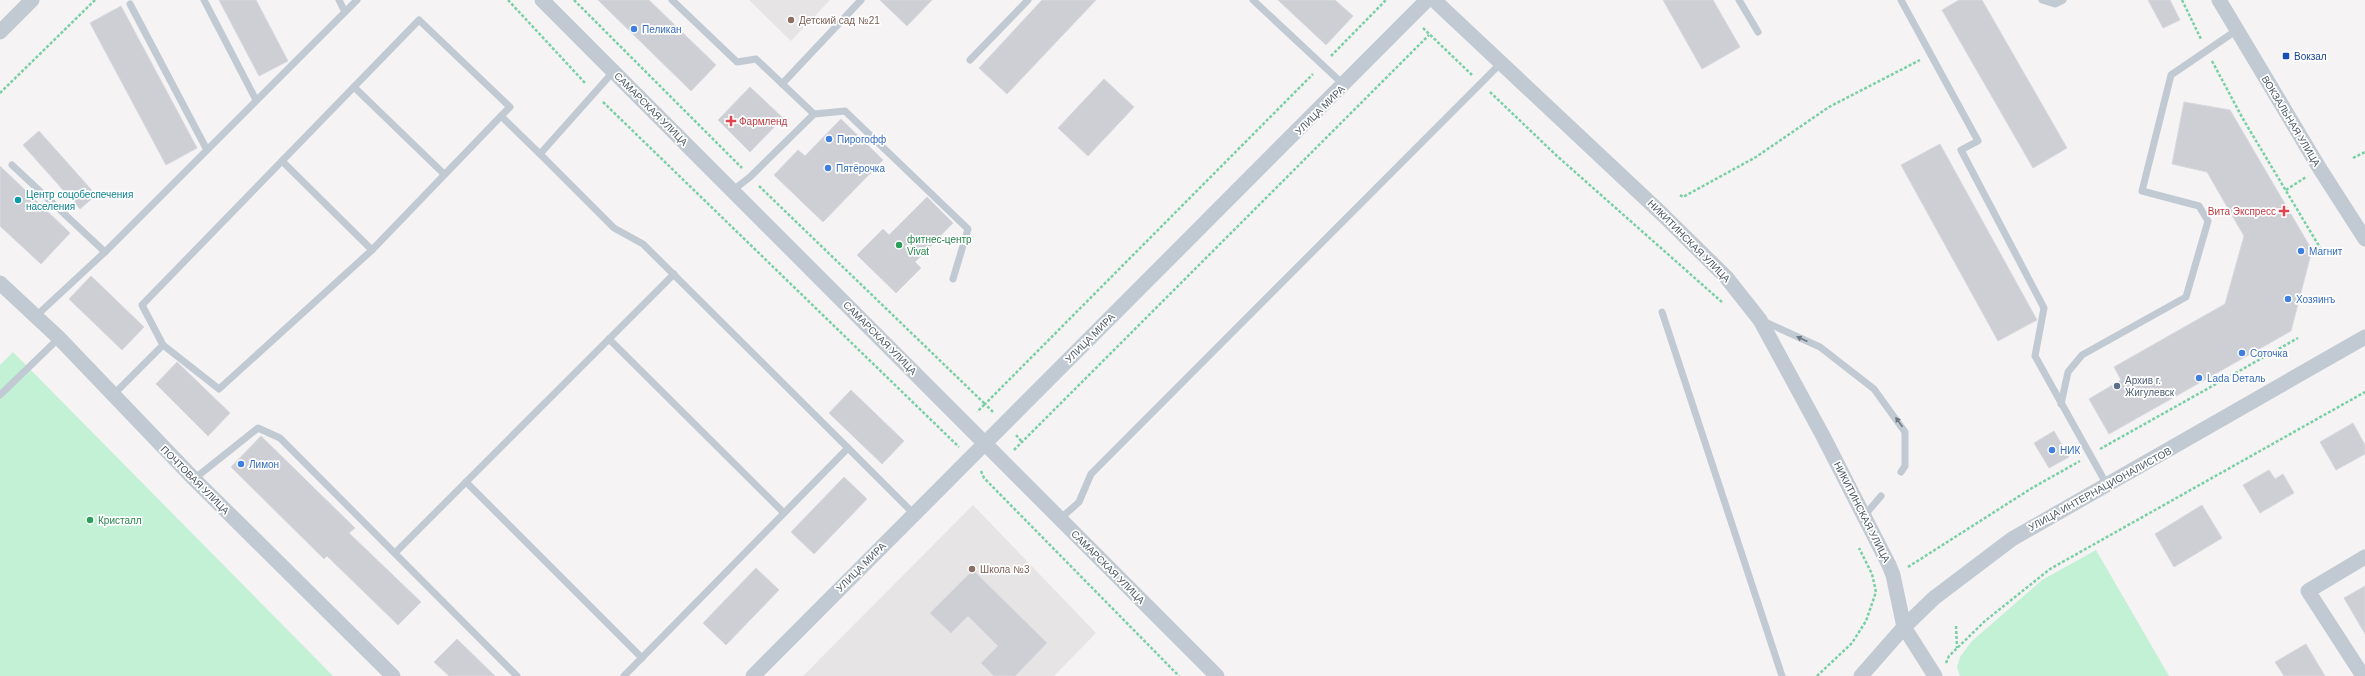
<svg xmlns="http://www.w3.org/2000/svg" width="2365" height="676" font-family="Helvetica,sans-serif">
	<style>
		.education { fill: #e6e4e5 }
		.green { fill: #c3f1d5 }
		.building { fill: #cdcfd5; stroke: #d7d9de }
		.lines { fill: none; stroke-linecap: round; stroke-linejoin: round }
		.path { stroke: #7ad0a6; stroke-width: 2.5; stroke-dasharray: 3 2; stroke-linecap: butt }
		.lane { stroke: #c1cad2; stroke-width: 7 }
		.street { stroke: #c1cad2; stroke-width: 15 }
		.oneway { fill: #6e7983 }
		.education-dot { fill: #8d6e63; stroke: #fff; stroke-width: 1.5 }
		.shop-dot { fill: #3f7fe0; stroke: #fff; stroke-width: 1.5 }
		.transit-dot { fill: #1a4fb4; stroke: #fff; stroke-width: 1.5 }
		.health-dot { fill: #e0444e; stroke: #fff; stroke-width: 1.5 }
		.culture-dot { fill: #0f9aa8; stroke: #fff; stroke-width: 1.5 }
		.leisure-dot { fill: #2e9e5b; stroke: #fff; stroke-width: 1.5 }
		.service-dot { fill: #5c6f8a; stroke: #fff; stroke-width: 1.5 }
		.labels { text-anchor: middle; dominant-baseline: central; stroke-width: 3.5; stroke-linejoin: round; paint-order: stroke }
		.education-label { font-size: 10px; fill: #785e54; stroke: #fff; text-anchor: start }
		.shop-label { font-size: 10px; fill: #366cbe; stroke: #fff; text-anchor: start }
		.transit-label { font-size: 10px; fill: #164399; stroke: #fff; text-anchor: start }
		.street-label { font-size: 10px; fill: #4a5661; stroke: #fff }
		.health-label { font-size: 10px; fill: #be3a42; stroke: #fff; text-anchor: start }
		.culture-label { font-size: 10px; fill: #0d838f; stroke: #fff; text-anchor: start }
		.leisure-label { font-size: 10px; fill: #27864d; stroke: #fff; text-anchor: start }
		.service-label { font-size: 10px; fill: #4e5e75; stroke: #fff; text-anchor: start }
	</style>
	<rect width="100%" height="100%" fill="#f5f3f3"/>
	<!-- education -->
	<g class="education">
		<polygon points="749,0 830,0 791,41"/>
		<polygon points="973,505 1096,633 1054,676 803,676"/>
	</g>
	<!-- green -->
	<g class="green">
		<polygon points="13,352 333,676 0,676 0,365"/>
		<polygon points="2096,550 2169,676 1960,676 1957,667 1960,657 1972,641 2042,580"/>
	</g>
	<!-- building -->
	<g class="building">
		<polygon points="219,0 256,0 288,61 259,76"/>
		<polygon points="598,0 649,0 716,65 691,91"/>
		<polygon points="880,0 932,0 907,26"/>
		<polygon points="1042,0 1096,0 1007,94 979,68"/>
		<polygon points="1278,0 1335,0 1353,16 1326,45"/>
		<polygon points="1663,0 1713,0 1740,47 1702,69"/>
		<polygon points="1959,0 1982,0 2067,148 2033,168 1942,10"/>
		<polygon points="2148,0 2170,0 2180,20 2163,28"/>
		<polygon points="121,6 197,148 166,165 90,23"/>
		<polygon points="1104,79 1134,107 1088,156 1058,128"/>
		<polygon points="750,87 783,118 750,152 718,120"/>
		<polygon points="2184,102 2230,110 2312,250 2291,331 2109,434 2089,399 2121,380 2114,367 2225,304 2244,236 2207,172 2172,164"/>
		<polygon points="841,119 883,160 823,222 774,175 798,150 805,156"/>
		<polygon points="39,131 96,195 80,209 23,145"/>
		<polygon points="1940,144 2037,320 1998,341 1901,165"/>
		<polygon points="0,166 70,233 41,264 0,226"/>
		<polygon points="927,197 953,223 915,262 921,268 896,293 857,255 883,229 889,235"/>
		<polygon points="91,276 144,327 122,350 69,299"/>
		<polygon points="177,362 230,413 208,436 156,384"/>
		<polygon points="851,390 904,441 882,464 829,413"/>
		<polygon points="2353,423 2365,445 2365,454 2336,470 2320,442"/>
		<polygon points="2054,431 2069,457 2049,468 2034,443"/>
		<polygon points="261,436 355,528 349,533 421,602 398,625 327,556 324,559 231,467"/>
		<polygon points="2269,470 2275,479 2283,474 2294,493 2260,513 2243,485"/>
		<polygon points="844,477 867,499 814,554 791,532"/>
		<polygon points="2202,505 2222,538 2174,567 2155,534"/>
		<polygon points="756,568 779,590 726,645 703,623"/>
		<polygon points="973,570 1047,643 1015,676 994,676 981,663 998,646 968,616 951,633 930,613"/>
		<polygon points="2365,586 2365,634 2344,598"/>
		<polygon points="457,639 495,676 449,676 434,662"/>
		<polygon points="2306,644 2325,676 2284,676 2275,662"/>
	</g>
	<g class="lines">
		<!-- path -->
		<g class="path">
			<polyline points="508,0 586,84"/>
			<polyline points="574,0 742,168"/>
			<polyline points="2182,0 2201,39"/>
			<polyline points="1423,28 1472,75"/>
			<polyline points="1331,56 1386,0"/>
			<polyline points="2212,61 2243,119 2322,251"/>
			<polyline points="1490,92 1557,156 1723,303"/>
			<polyline points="0,93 95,0"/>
			<polyline points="603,102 959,447"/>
			<polyline points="2353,158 2365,152"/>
			<polyline points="759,186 985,404 977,412"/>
			<polyline points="2286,190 2306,177"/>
			<polyline points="1680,195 1683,197 1756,157 1829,107 1920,60"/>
			<polyline points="993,412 985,404 1313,74"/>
			<polyline points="1016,435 1022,442"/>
			<polyline points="2100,449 2298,338"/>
			<polyline points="1014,450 1429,35"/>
			<polyline points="981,471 984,478 1179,676"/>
			<polyline points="1908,567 2032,488 2080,461"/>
			<polyline points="1956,626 1957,648"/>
			<polyline points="1946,663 1949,656 1985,621 2050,569 2365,392"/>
			<polyline points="1817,676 1852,643 1866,621 1876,592 1872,574 1859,548"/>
		</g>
		<!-- lane -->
		<g class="lane">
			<polyline points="204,0 256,100"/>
			<polyline points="339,0 345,12"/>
			<polyline points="672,0 737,62 756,59 814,114 750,177 732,191"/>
			<polyline points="1253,0 1344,85"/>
			<polyline points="1739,0 1758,32"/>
			<polyline points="1901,0 1978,141 1961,150 2044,308 2035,356 2107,485"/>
			<polyline points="2042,0 2055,4 2063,0"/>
			<polyline points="130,4 207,150"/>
			<polyline points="970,60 1028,0"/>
			<polyline points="782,84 861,0"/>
			<polyline points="354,87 444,174"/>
			<polyline points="814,114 845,111 968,229 953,279"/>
			<polyline points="540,154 614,228 643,244 848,448"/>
			<polyline points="282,161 372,250"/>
			<polyline points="12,165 105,252"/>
			<polyline points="1662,312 1782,676"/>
			<polyline points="36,316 105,252 357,0"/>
			<polyline points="1763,321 1820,347 1874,389 1905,432 1905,466 1901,472"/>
			<polyline points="609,339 784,513"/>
			<polyline points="163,345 219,389 372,250 501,116"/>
			<polyline points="0,395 59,338"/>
			<polyline points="112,396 163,345 142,305 419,20 510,107 501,116 540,154 614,71"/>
			<polyline points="2061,404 2068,372 2082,355 2186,297 2208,221 2199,206 2142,191 2171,75 2237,30"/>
			<polyline points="194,479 258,428 280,438 517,676"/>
			<polyline points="466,482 642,658"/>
			<polyline points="1864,516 1881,496"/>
			<polyline points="1060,519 1079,502 1091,474 1501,63"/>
			<polyline points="395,553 674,274"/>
			<polyline points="624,676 848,448 914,514"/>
		</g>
		<!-- street -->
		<g class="street">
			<polyline points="542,0 1217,676"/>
			<polyline points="1434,0 1662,214 1726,277 1760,320 1823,436 1889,565 1893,575 1904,627 1935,676"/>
			<polyline points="2219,0 2320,169 2365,239"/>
			<polyline points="0,32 32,0"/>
			<polyline points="0,283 59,338 194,479 393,676"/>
			<polyline points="753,676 1427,0"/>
			<polyline points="1861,676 1904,627 1934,598 2012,539 2365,337"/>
			<polyline points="2363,676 2308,591 2365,557"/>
		</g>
	</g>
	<!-- one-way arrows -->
	<defs><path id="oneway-solid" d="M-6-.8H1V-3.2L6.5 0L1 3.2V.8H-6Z"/></defs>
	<g class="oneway">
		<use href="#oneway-solid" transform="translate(1802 339) rotate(-156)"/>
		<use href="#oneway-solid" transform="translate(1899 422) rotate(-126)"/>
	</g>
	<!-- markers -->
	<g class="education-dot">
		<circle cx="791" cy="20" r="4"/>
		<circle cx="972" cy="569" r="4"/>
	</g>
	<g class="shop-dot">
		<circle cx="634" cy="29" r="4"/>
		<circle cx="829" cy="139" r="4"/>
		<circle cx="828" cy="168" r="4"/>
		<circle cx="2301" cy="251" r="4"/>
		<circle cx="2288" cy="299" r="4"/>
		<circle cx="2242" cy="353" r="4"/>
		<circle cx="2199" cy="378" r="4"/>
		<circle cx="2052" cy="450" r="4"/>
		<circle cx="241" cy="464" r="4"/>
	</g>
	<rect class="transit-dot" x="2282" y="52" width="8" height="8" rx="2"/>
	<g class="health-dot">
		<path d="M729 115h4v4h4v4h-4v4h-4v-4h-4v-4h4z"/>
		<path d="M2282 205h4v4h4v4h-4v4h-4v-4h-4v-4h4z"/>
	</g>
	<circle class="culture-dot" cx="18" cy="200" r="4"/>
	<g class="leisure-dot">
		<circle cx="899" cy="245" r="4"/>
		<circle cx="90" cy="520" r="4"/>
	</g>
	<circle class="service-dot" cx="2117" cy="386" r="4"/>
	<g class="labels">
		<!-- education labels -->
		<g class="education-label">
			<text x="799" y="20">Детский сад №21</text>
			<text x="980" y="569">Школа №3</text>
		</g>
		<!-- shop labels -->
		<g class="shop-label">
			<text x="642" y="29">Пеликан</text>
			<text x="837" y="139">Пирогофф</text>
			<text x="836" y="168">Пятёрочка</text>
			<text x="2309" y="251">Магнит</text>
			<text x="2296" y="299">Хозяинъ</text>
			<text x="2250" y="353">Соточка</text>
			<text x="2207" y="378">Lada Dеталь</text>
			<text x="2060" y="450">НИК</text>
			<text x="249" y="464">Лимон</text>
		</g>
		<!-- transit labels -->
		<g class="transit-label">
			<text x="2294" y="56">Вокзал</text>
		</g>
		<!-- street labels -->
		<g class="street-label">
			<text transform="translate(651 109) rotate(45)">САМАРСКАЯ УЛИЦА</text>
			<text transform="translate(1320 110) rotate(-45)">УЛИЦА МИРА</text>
			<text transform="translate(2291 121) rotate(59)">ВОКЗАЛЬНАЯ УЛИЦА</text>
			<text transform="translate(1689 241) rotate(45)">НИКИТИНСКАЯ УЛИЦА</text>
			<text transform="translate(880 338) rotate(45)">САМАРСКАЯ УЛИЦА</text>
			<text transform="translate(1090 338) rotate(-45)">УЛИЦА МИРА</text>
			<text transform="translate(195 480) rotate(45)">ПОЧТОВАЯ УЛИЦА</text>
			<text transform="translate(2100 489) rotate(-29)">УЛИЦА ИНТЕРНАЦИОНАЛИСТОВ</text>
			<text transform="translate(1862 512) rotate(63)">НИКИТИНСКАЯ УЛИЦА</text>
			<text transform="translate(861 567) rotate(-45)">УЛИЦА МИРА</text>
			<text transform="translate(1108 567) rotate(45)">САМАРСКАЯ УЛИЦА</text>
		</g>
		<!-- health labels -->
		<g class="health-label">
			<text x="739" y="121">Фармленд</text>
			<text x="2276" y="211" text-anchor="end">Вита Экспресс</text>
		</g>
		<!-- culture labels -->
		<g class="culture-label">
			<text x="26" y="194">Центр соцобеспечения<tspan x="26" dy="12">населения</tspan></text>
		</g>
		<!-- leisure labels -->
		<g class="leisure-label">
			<text x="907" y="239">фитнес-центр<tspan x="907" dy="12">Vivat</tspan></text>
			<text x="98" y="520">Кристалл</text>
		</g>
		<!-- service labels -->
		<g class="service-label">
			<text x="2125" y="380">Архив г.<tspan x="2125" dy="12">Жигулевск</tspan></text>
		</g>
	</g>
</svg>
